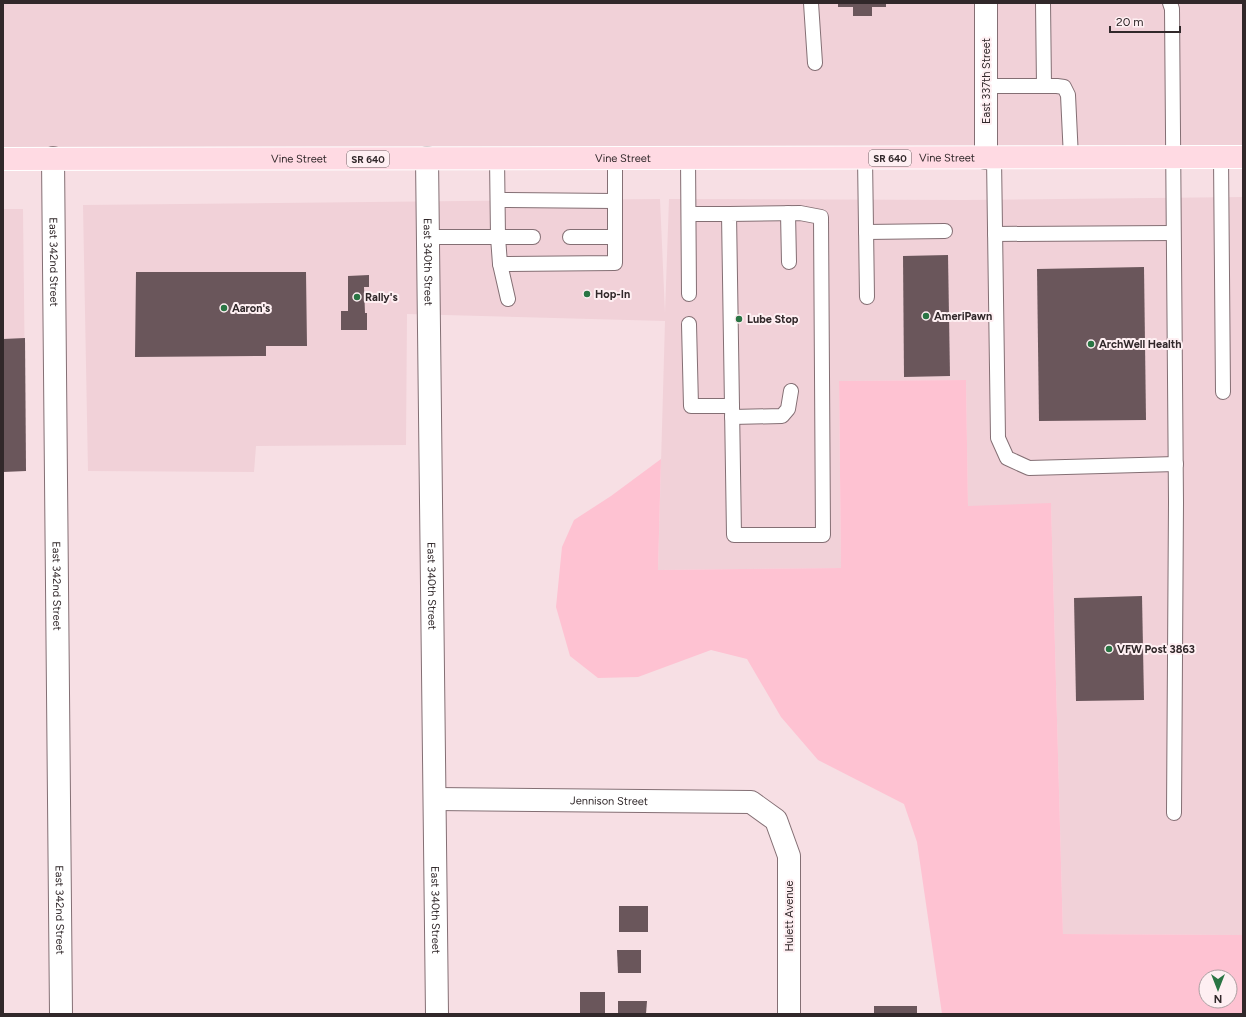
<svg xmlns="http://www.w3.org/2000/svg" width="1246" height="1017" font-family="Figtree,sans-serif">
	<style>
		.built { fill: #f1d1d8 }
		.green { fill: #fec2d2; fill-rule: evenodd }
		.building { fill: #6a565b }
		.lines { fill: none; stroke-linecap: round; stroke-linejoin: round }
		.service-casing { stroke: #846f74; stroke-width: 16 }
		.minor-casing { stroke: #846f74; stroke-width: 24 }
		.primary-casing { stroke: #fff; stroke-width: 24 }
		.service { stroke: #fff; stroke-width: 14 }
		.minor { stroke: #fff; stroke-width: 22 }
		.primary { stroke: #ffdae3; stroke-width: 22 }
		.poi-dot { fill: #2a7544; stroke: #feeff2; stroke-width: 1.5 }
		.labels { text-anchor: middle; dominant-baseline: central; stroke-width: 4; stroke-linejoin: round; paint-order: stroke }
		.shield { fill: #feeff2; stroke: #6e6466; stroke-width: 1 }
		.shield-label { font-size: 10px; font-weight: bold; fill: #31282a }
		.street-label { font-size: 11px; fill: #31282a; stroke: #feeff2 }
		.poi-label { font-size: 11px; font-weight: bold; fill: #31282a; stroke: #feeff2; text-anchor: start }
	</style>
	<rect width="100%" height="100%" fill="#f7dfe4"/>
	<!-- built -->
	<g class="built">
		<polygon points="3,3 978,3 981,151 3,151"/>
		<polygon points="993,3 1243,3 1243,150 993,151"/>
		<polygon points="1243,197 1243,935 1063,934 1051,504 968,507 966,380 839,381 841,568 658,570 665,321 407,314 406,445 256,446 254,472 88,471 83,205 660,199 665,313 669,199 964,200"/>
		<polygon points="3,209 23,209 26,470 3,470"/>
	</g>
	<!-- green -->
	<path class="green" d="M966,380L968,506L1051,503L1063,934L1243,935V1014H942L917,842L904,804L818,760L781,717L747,659L711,650L638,677L598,678L570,656L556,607L562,547L574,520L611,496L661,459L658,570L841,568L839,381ZM1206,977H1230V1001H1206Z"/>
	<!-- building -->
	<g class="building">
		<polygon points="838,3 886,3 886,7 872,7 872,16 853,16 853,7 838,7"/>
		<polygon points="948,255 950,376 904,377 903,256"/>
		<polygon points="1144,267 1146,420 1039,421 1037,269"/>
		<polygon points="136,272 306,272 307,346 266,346 266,356 135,357"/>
		<polygon points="369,275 369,287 364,287 365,313 367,313 367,330 341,330 341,311 348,311 348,276"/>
		<polygon points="25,338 26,471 3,472 3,339"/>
		<polygon points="1142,596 1144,700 1076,701 1074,598"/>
		<rect x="619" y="906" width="29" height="26"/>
		<polygon points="617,950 641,950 641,973 618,973"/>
		<rect x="580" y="992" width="25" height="22"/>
		<polygon points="618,1001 647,1001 646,1014 618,1014"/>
		<rect x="874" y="1006" width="43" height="8"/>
	</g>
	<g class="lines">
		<!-- service casing -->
		<g class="service-casing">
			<g id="service">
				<polyline points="811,3 815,63"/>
				<polyline points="1043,3 1044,86"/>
				<polyline points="1170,3 1172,9 1176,502 1174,813"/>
				<polyline points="986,86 1057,86 1064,87 1068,95 1071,158"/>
				<polyline points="1221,157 1223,392"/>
				<polyline points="497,158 498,237 500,264 508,299"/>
				<polyline points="688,158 689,294"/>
				<polyline points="865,158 867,297"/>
				<polyline points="994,158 998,438 1007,458 1029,468 1176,464"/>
				<polyline points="498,200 614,201"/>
				<polyline points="788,213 789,262"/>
				<polyline points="689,214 729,214 734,535 823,535 821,217 800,213 729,214"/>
				<polyline points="866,232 945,231"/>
				<polyline points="995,234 1173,233"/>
				<polyline points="428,237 533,237"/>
				<polyline points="570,237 615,237 615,157"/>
				<polyline points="500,264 615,263 615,237"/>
				<polyline points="689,324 691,406 732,406"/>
				<polyline points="732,417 782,416 788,409 791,391"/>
			</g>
		</g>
		<!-- minor casing -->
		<g class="minor-casing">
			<g id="minor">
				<polyline points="986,3 986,158"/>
				<path id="s1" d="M53,158L61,1014"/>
				<path id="s2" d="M427,158L437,1014"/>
				<path id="s3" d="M436,799L751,802L776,820L789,856V1014"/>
			</g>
		</g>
		<!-- primary casing -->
		<g class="primary-casing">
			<g id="primary">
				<path id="s4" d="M3,159L1243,157"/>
			</g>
		</g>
		<!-- service -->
		<use href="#service" class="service"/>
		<!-- minor -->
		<use href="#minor" class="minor"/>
		<!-- primary -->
		<use href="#primary" class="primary"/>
	</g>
	<!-- markers -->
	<g class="poi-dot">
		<circle cx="587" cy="294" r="4"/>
		<circle cx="357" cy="297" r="4"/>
		<circle cx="224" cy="308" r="4"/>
		<circle cx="926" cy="316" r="4"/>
		<circle cx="739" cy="319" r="4"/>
		<circle cx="1091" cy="344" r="4"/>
		<circle cx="1109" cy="649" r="4"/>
	</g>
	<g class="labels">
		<!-- shield labels -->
		<g class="shield">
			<rect x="869" y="150" width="42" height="16" rx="3"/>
			<rect x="347" y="151" width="42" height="16" rx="3"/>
		</g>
		<g class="shield-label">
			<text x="890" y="158">SR 640</text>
			<text x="368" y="159">SR 640</text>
		</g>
		<!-- street labels -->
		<g class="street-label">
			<text transform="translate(986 81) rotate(-90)">East 337th Street</text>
			<text stroke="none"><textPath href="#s4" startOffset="620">Vine Street</textPath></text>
			<text stroke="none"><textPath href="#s4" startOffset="944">Vine Street</textPath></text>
			<text stroke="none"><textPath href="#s4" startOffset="296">Vine Street</textPath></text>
			<text stroke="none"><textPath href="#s1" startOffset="104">East 342nd Street</textPath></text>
			<text stroke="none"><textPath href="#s2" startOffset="104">East 340th Street</textPath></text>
			<text stroke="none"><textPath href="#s1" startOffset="428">East 342nd Street</textPath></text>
			<text stroke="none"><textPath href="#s2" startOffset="428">East 340th Street</textPath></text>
			<text stroke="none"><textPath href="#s3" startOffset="173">Jennison Street</textPath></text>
			<text stroke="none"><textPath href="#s1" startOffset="752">East 342nd Street</textPath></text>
			<text stroke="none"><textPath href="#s2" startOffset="752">East 340th Street</textPath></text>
			<text transform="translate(789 916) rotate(-90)">Hulett Avenue</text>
		</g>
		<!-- poi labels -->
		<g class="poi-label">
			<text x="595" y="294">Hop-In</text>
			<text x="365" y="297">Rally's</text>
			<text x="232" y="308">Aaron's</text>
			<text x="934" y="316">AmeriPawn</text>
			<text x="747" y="319">Lube Stop</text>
			<text x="1099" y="344">ArchWell Health</text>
			<text x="1117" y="649">VFW Post 3863</text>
		</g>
	</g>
	<!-- border -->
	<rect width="1246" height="1017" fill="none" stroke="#31282a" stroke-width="8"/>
	<!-- north arrow -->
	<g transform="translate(1218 989) rotate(180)"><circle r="19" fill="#feeff2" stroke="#ac9fa2"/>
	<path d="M0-3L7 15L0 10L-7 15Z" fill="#2a7544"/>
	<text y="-6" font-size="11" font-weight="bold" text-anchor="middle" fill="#31282a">N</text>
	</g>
	<!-- scale -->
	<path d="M1110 26v6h70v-6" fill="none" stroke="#31282a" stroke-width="2"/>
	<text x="1116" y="26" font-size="12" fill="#31282a" stroke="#feeff2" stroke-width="3" paint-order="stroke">20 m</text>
</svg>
